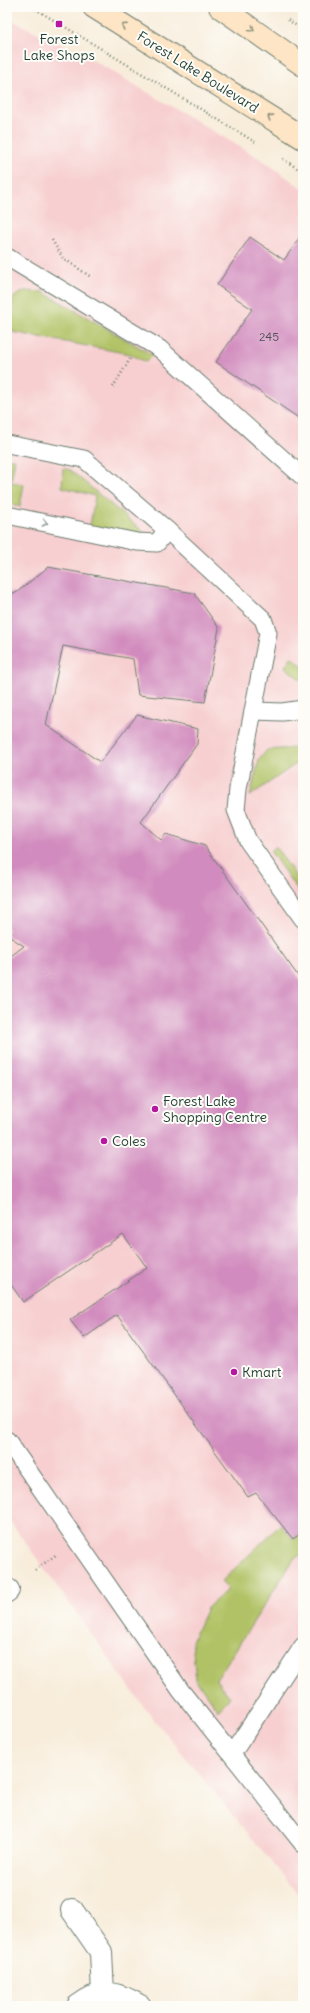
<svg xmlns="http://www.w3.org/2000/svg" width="310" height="2013" font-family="Delius,sans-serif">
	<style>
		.built { fill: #f7cfd0 }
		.green { fill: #b0c265; stroke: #68804c }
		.building { fill: #d18bbe }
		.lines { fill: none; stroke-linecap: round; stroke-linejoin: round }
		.lane-casing { stroke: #6b7b6e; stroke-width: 19 }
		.street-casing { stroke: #6b7b6e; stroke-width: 24 }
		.secondary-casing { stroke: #6b7b6e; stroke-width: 24 }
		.path { stroke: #6b7b6e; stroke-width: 2.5; stroke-dasharray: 1 3; stroke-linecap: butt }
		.lane { stroke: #fff; stroke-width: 17 }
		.street { stroke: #fff; stroke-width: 22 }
		.secondary { stroke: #fde5c5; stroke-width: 22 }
		.oneway { stroke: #8e917c }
		.oneway2 { stroke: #8f9e9a }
		.poi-dot { fill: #b5179e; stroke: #fdfcf7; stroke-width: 1.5 }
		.labels { text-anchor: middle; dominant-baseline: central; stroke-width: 4; stroke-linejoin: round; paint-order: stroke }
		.number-label { font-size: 12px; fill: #4c5056 }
		.poi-label { font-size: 14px; fill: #1f3d34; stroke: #fdfcf7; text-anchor: start }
		.street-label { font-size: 14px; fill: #1f3d34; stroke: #fdfcf7 }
	</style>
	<rect width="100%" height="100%" fill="#fdfcf7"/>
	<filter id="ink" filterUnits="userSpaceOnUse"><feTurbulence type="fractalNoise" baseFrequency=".025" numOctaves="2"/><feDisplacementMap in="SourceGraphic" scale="8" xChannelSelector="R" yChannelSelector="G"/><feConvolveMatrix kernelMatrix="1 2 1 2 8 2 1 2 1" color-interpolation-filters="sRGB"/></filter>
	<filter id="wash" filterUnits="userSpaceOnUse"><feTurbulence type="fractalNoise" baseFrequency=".012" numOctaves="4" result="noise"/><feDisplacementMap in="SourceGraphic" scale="16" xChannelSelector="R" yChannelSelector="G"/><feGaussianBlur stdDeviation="0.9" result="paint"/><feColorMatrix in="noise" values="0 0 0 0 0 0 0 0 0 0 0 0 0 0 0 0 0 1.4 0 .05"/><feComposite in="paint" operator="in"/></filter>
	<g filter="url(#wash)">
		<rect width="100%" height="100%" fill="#f8eddb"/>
		<!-- built -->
		<polygon class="built" points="7,18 91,59 264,161 303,189 303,1900 144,1707 7,1517"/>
		<!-- green -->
		<g class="green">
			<polygon points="24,291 43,292 153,355 146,362 130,354 7,331 7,321 14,297"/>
			<polygon points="8,459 15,459 11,482 24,484 20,507 11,504"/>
			<polygon points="63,468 70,470 157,543 89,532 95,496 62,487"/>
			<polygon points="291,657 303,666 303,682 285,667"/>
			<polygon points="303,743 303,759 250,796 259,760 267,750 293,748"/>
			<polygon points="275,846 303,886 303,898 270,851"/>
			<polygon points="281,1524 293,1539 303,1532 303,1553 294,1559 216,1680 230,1697 218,1710 196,1680 192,1641 207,1608 228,1589 221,1582"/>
		</g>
		<g id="blocks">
			<!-- building -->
			<g class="building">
				<polygon points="303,233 303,421 216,362 252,309 217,285 250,237 284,260"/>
				<polygon points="48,567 194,593 219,628 205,702 138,695 133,659 63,646 46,725 100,762 137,715 198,729 197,744 141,822 161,840 166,834 205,846 303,983 303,1532 293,1539 256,1493 248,1497 117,1315 84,1338 70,1320 147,1268 123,1234 23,1302 7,1279 7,959 24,946 7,935 7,592 16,593"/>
			</g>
		</g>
	</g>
	<g filter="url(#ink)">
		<use href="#blocks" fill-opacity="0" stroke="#6b7b6e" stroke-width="1"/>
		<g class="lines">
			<!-- lane casing -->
			<g class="lane-casing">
				<g id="lane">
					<polyline points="7,257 160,349 303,477"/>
					<polyline points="7,444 84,459 167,530 263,619 268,633 238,789 236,810 248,841 303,919"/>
					<polyline points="7,515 137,542 157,543 167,530"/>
					<polyline points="254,711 282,712 303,709"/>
					<polyline points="7,1440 181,1691 303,1844"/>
					<polyline points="232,1754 303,1646"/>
				</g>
			</g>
			<!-- street casing -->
			<g class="street-casing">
				<g id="street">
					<polyline points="7,1591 8,1590"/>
					<polyline points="72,1910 101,1952 103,1994"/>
					<path d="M78,2006C102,1988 116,1992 140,2006"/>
				</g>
			</g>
			<!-- secondary casing -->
			<g class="secondary-casing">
				<g id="secondary">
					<polyline points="94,7 303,138"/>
					<polyline points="220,7 303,65"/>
				</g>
			</g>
			<!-- path -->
			<g class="path">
				<polyline points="32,7 255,142"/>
				<polyline points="288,20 303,30"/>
				<polyline points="283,159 303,172"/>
				<polyline points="52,240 63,258 91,277"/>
				<polyline points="113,387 130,359"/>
				<polyline points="35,1570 57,1554"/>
			</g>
			<!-- lane -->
			<use href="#lane" class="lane"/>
			<!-- street -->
			<use href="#street" class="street"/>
			<!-- secondary -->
			<use href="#secondary" class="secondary"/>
		</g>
		<!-- one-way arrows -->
		<defs><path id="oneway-chevron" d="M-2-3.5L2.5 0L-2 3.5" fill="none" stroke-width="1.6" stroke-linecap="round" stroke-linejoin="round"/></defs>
		<g class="oneway">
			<use href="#oneway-chevron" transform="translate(124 26) rotate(-148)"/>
			<use href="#oneway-chevron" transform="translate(252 29) rotate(35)"/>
			<use href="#oneway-chevron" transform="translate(270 117) rotate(-148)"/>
		</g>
		<use class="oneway2" href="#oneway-chevron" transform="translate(45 523) rotate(12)"/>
	</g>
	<!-- markers -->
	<g class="poi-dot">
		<rect x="55" y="20" width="8" height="8" rx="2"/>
		<circle cx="155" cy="1109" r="4"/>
		<circle cx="104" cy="1141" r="4"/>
		<circle cx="234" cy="1372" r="4"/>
	</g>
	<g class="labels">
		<!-- number labels -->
		<g class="number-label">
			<text x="269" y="336">245</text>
		</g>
		<!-- poi labels -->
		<g class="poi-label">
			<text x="59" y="39" text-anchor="middle">Forest<tspan x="59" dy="16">Lake Shops</tspan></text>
			<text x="163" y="1101">Forest Lake<tspan x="163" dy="16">Shopping Centre</tspan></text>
			<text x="112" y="1141">Coles</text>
			<text x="242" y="1372">Kmart</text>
		</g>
		<!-- street labels -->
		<g class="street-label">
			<text transform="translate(198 72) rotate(32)">Forest Lake Boulevard</text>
		</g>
	</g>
	<!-- margin -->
	<rect width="310" height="2013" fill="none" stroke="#fdfcf7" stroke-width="24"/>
</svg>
